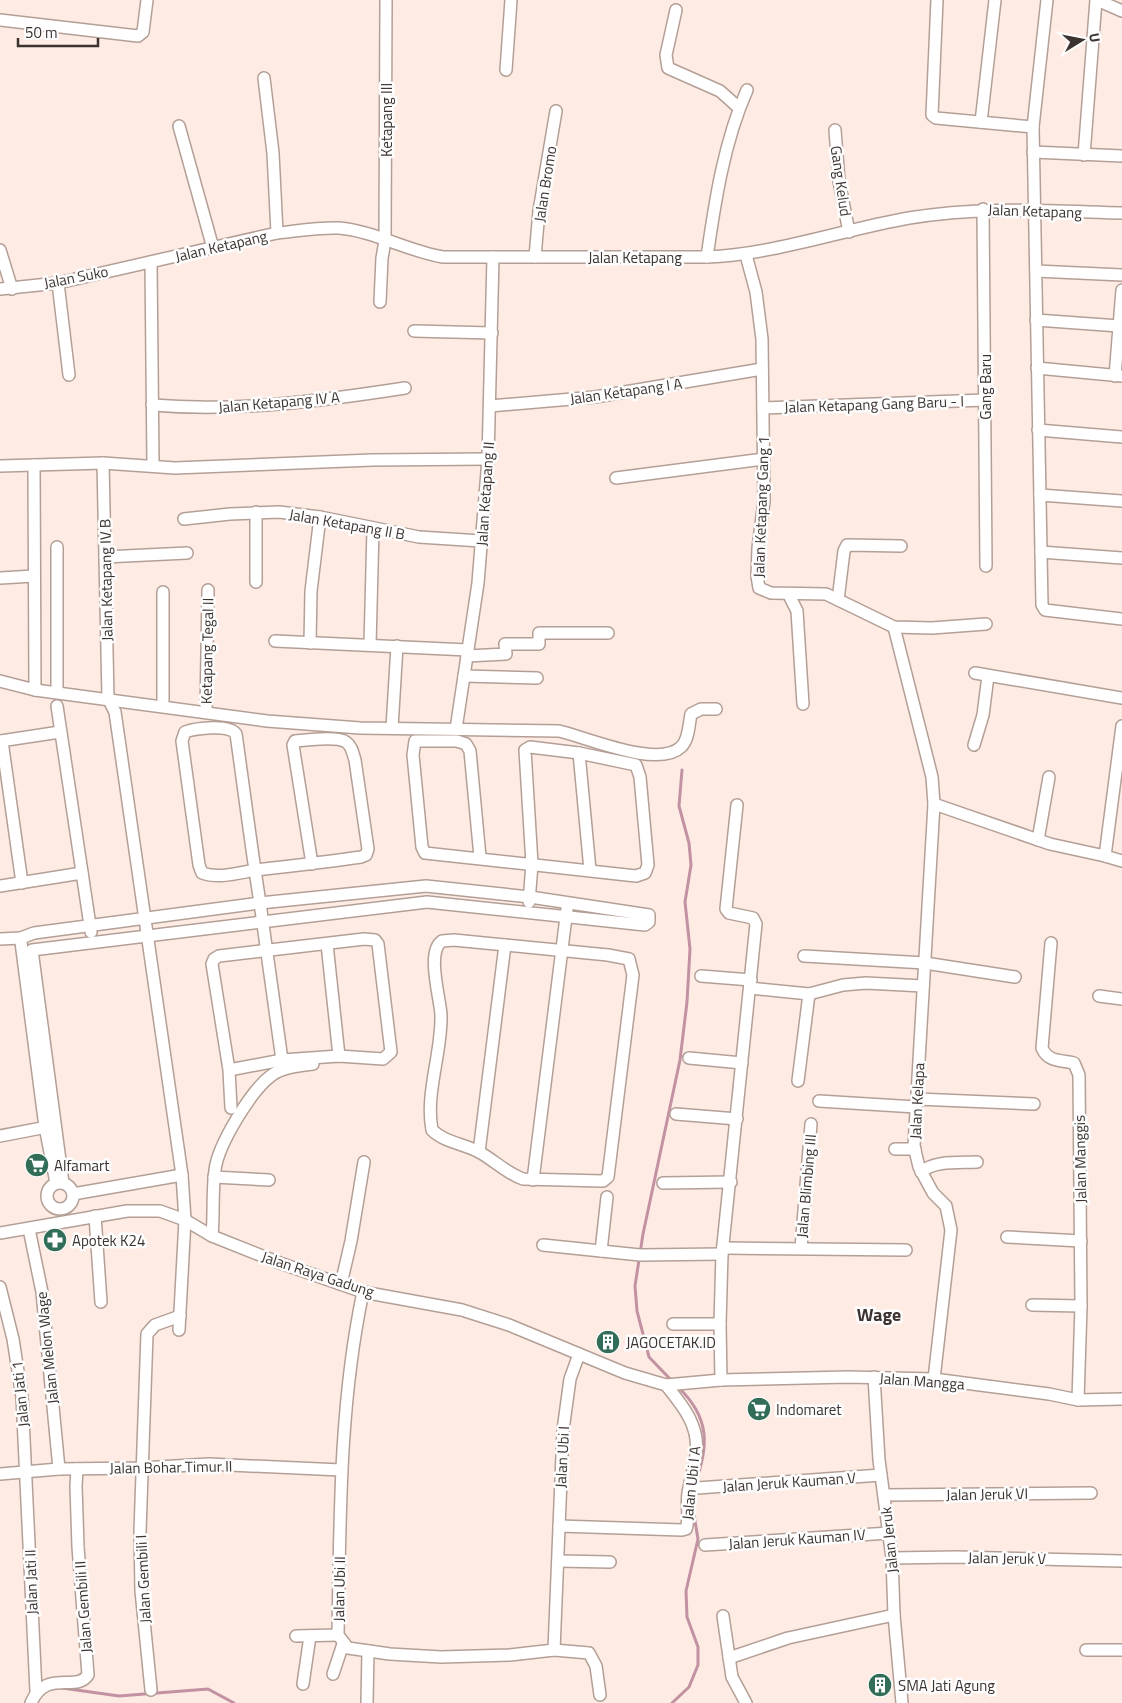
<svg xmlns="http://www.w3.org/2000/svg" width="1122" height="1703" font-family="'Titillium Web',sans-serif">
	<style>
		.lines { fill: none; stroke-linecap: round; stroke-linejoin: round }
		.stream { stroke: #c291a2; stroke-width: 3 }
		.minor-casing { stroke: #b49f96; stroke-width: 14 }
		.minor { stroke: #fff; stroke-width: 11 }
		.labels { text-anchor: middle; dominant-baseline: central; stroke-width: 5; stroke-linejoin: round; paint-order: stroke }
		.street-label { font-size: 15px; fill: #3c3330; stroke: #fdfdfd }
		.poi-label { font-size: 15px; fill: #3c3330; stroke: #fdfdfd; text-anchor: start }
		.quarter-label { font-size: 18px; font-weight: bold; fill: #3c3330; stroke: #fdfdfd }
	</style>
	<rect width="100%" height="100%" fill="#feece4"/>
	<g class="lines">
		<!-- stream -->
		<g class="stream">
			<polyline points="672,1381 649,1357 637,1311 635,1286 643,1234 680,1060 687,1002 690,949 685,902 691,865 689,843 679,806 682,770"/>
			<path d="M679,1388C710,1418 709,1446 695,1484"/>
			<polyline points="62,1688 119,1696 208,1689 234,1703"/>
			<polyline points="672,1703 689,1687 698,1665 698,1647 687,1617 686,1591 698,1539 694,1515 694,1491"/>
		</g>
		<!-- minor casing -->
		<g class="minor-casing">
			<g id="minor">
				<polyline points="937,0 932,115 936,118 1033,127"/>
				<polyline points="1047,0 1033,127 1042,605 1045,610 1122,619"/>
				<polyline points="1097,0 1122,11"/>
				<polyline points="676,10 666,55 668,68 720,91 739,108"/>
				<polyline points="0,20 138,36 143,32 147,0"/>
				<polyline points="506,70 511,0"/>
				<polyline points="264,78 273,153 277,233"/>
				<polyline points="981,122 995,0"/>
				<polyline points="179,126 213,248"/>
				<polyline points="835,130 839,181 849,232"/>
				<polyline points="1033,152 1122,156"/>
				<polyline points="1084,155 1096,0"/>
				<polyline points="983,209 986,566"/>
				<polyline points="0,250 12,289"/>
				<polyline points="746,255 756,292 762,339 764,501 758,548 757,576 759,588 771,593 826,594 894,627 932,628 986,624"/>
				<polyline points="535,257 539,211 556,111"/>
				<path d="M707,257C715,201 724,142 747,90"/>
				<polyline points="151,262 153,465"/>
				<polyline points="1036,271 1122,275"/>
				<polyline points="58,283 69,375"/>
				<path d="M0,289L58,283L277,233C297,231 319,227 339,228C374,231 407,251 443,257H707C776,254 841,230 909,218C980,206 1050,211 1122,213"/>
				<polyline points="380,302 382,258 385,241 386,0"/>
				<polyline points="1036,320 1119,326"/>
				<polyline points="414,331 492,333"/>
				<polyline points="1037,368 1122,376"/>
				<polyline points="1115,376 1122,290"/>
				<path d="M152,405C238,412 321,401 405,388"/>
				<polyline points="490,406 595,397 762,369"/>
				<polyline points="763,408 985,400"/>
				<polyline points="1038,430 1122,437"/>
				<polyline points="103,463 108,698 115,712 182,1175 185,1220 179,1330"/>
				<polyline points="34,465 35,690"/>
				<polyline points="0,466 103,463 175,468 372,460 488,459"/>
				<polyline points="616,478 764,459"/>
				<polyline points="1040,495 1122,501"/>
				<polyline points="184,519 230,514 279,512 320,517 419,537 481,541"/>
				<polyline points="1041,552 1122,558"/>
				<polyline points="105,557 187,553"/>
				<polyline points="0,578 34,576"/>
				<polyline points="256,582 256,512"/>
				<polyline points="163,592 163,705"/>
				<polyline points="789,595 797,611 803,704"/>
				<polyline points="838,600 844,551 847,545 901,546"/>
				<polyline points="894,627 932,777 934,804 914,1146 919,1167 933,1193 946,1206 951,1230 934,1379"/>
				<polyline points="275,641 468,650"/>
				<polyline points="310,643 311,591 320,517"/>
				<polyline points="370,645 373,529"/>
				<polyline points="467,656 506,654 505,644 539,644 539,633 608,633"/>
				<polyline points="975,673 1122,698"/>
				<polyline points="464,676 537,678"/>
				<path d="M0,681L35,690L267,721L360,728L559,731C586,737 658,769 681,747C689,740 689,723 691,714L701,709H716"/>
				<polyline points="57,691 57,547"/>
				<polyline points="57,706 91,932"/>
				<polyline points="206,712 208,590"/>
				<polyline points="1122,726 1105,856 1122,861"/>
				<polyline points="392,728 397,646"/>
				<polyline points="456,729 478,583 488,459 493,257"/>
				<polyline points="0,741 60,732"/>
				<polyline points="2,741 22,883"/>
				<polyline points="974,745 983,715 988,676"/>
				<polyline points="579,753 590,870"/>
				<polyline points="934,804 1050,844 1105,856"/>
				<polyline points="1038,840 1049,777"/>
				<polyline points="480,857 470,751 466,744 457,741 415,741 413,755 422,847 425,853 636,876 645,873 648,865 640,777 636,765 579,753 530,747 525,750 532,864 529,902"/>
				<polyline points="0,886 82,873"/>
				<polyline points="0,939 21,938"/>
				<path d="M454,940L608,955L629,959L633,975L608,1177L603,1181L523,1179C506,1173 494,1160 479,1152C464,1144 444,1142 432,1130C425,1093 442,1053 441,1015C440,997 426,952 442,941Z"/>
				<path d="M1051,943L1042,1048C1048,1062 1060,1060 1074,1063L1079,1075L1081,1306L1078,1400"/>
				<polyline points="327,944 339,1056"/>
				<polyline points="804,956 925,963 1015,977"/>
				<polyline points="701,976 751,980"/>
				<polyline points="750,988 809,994 843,985 866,983 923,986"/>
				<polyline points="1099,996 1122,999"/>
				<polyline points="689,1058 742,1063"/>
				<path d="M282,1060L260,903C251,846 244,790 236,734C229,724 196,728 185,732L182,741L199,865L202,873C219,879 238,873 256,870C291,866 326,862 361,857L366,855L368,849L355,760C353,754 352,746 346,742C337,736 307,740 295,741L293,745L312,864"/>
				<polyline points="229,1070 282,1060 339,1056 383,1059 391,1052 378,944 375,940 364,939 219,956 214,959 212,964 229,1070 231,1108"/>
				<polyline points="798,1081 809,994"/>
				<polyline points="917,1099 1034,1104"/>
				<polyline points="819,1101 916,1107"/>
				<polyline points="676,1114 737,1119"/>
				<polyline points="0,1136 52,1126"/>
				<polyline points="895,1149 915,1149"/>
				<polyline points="479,1152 505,945"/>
				<path d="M921,1172C935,1160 960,1163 977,1162"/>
				<polyline points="214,1177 269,1180"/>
				<polyline points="533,1180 567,909"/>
				<polyline points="56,1183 45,1127 21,942 21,938 34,933 260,903 426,886 530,897 649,915 649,922 645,925 427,902 32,950 63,1183"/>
				<polyline points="663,1183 731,1182"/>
				<circle cx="60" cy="1196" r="13"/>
				<polyline points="73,1194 182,1175"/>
				<polyline points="95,1216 101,1302"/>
				<polyline points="29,1229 42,1292 59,1469"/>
				<polyline points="0,1233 127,1211 160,1211 185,1220 212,1236 280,1263 363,1292 462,1310 509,1325 625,1373 666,1385 721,1380 848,1377 934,1379 1049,1394 1078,1400 1122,1399"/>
				<path d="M212,1236C214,1214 212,1191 215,1170C218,1145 251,1090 272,1075C283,1067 299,1066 313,1064"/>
				<polyline points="1007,1237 1081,1241"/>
				<polyline points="543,1245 640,1255 722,1254"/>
				<polyline points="723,1248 906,1250"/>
				<polyline points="801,1248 811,1124"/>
				<polyline points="601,1251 607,1197"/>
				<polyline points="341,1284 351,1241 364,1162"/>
				<polyline points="0,1287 13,1339 22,1397 36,1691"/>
				<path d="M363,1292C339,1405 340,1521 338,1635L348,1648L390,1654L441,1657L510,1655L554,1650L589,1653L596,1666L600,1695"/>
				<polyline points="1032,1305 1081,1306"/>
				<polyline points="673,1324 720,1324"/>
				<polyline points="874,1377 879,1460 892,1558 894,1615 902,1703"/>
				<polyline points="721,1380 720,1324 722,1254 756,924 753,918 729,913 726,909 737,805"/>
				<polyline points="0,1474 59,1469 141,1468 209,1464 341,1470"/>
				<polyline points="697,1488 881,1475"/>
				<polyline points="884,1495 1091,1493"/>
				<path d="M559,1526L682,1530L686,1529C690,1518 686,1505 688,1493C690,1481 694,1468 696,1455C700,1426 683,1406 666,1385"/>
				<polyline points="705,1545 889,1533"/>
				<polyline points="892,1558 956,1557 1122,1561"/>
				<polyline points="558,1561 610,1562"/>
				<polyline points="723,1616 732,1677 746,1703"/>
				<polyline points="296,1636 338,1635"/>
				<polyline points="554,1650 563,1430 570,1379 579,1354"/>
				<polyline points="1086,1650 1122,1650"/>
				<polyline points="729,1658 788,1638 894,1615"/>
				<polyline points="333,1674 343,1644"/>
				<polyline points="303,1684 310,1636"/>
				<polyline points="151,1690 141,1591 140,1531 147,1334 155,1325 180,1316"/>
				<path d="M31,1703C46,1668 76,1693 88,1675L78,1547L76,1486L77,1469"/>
				<polyline points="367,1703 368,1651"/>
			</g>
		</g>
		<!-- minor -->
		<use href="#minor" class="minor"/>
	</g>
	<!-- icons -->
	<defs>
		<g id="supermarket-disc" transform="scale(1.25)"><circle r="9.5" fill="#316d57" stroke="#fdfdfd"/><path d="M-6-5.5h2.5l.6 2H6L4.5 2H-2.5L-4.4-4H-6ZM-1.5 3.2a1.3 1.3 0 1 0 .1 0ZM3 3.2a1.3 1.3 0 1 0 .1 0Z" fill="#fff"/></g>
		<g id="pharmacy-disc" transform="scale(1.25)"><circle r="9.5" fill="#316d57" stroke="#fdfdfd"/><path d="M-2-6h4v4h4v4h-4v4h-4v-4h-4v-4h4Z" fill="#fff"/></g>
		<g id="building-disc" transform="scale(1.25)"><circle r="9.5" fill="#316d57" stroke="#fdfdfd"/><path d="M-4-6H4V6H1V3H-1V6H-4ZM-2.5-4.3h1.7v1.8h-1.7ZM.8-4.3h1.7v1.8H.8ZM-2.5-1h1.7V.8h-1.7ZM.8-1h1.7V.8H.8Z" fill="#fff"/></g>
	</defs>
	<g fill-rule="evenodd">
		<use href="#supermarket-disc" x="37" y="1165"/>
		<use href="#pharmacy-disc" x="55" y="1240"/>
		<use href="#building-disc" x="608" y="1342"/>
		<use href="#supermarket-disc" x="759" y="1409"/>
		<use href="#building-disc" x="880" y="1685"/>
	</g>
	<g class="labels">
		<!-- street labels -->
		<g class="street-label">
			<text transform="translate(386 120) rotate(-90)">Ketapang III</text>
			<text transform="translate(841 181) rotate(82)">Gang Kelud</text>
			<text transform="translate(545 184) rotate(-81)">Jalan Bromo</text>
			<text transform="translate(1035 211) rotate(2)">Jalan Ketapang</text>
			<text transform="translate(221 246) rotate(-13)">Jalan Ketapang</text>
			<text x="635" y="257">Jalan Ketapang</text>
			<text transform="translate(76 277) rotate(-11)">Jalan Suko</text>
			<text transform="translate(985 387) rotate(-90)">Gang Baru</text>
			<text transform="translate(626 391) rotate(-8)">Jalan Ketapang I A</text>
			<text transform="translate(279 402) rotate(-5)">Jalan Ketapang IV A</text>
			<text transform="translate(874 404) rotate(-2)">Jalan Ketapang Gang Baru - I</text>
			<text transform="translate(485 494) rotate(-86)">Jalan Ketapang II</text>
			<text transform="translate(761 507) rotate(-88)">Jalan Ketapang Gang 1</text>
			<text transform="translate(347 524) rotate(10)">Jalan Ketapang II B</text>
			<text transform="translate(106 580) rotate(-91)">Jalan Ketapang IV B</text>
			<text transform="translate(207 651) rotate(-89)">Ketapang Tegal II</text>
			<text transform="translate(917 1101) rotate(-87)">Jalan Kelapa</text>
			<text transform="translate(1080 1159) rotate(-91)">Jalan Manggis</text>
			<text transform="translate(806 1186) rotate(-85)">Jalan Blimbing III</text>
			<text transform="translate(318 1274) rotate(18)">Jalan Raya Gadung</text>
			<text transform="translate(47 1348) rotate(-96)">Jalan Melon Wage</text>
			<text transform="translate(922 1381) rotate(4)">Jalan Mangga</text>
			<text transform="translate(20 1394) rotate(-96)">Jalan Jati 1</text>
			<text transform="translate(562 1457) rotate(-87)">Jalan Ubi I</text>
			<text transform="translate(171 1467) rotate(-1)">Jalan Bohar Timur II</text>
			<text transform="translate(789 1482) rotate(-4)">Jalan Jeruk Kauman V</text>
			<text transform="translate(691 1483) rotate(-84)">Jalan Ubi I A</text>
			<text transform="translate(987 1494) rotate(-1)">Jalan Jeruk VI</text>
			<text transform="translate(797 1539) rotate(-4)">Jalan Jeruk Kauman IV</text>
			<text transform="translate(889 1540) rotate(-96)">Jalan Jeruk</text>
			<text transform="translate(1007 1558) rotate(1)">Jalan Jeruk V</text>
			<text transform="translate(143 1579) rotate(-93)">Jalan Gembili I</text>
			<text transform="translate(31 1582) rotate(-92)">Jalan Jati II</text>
			<text transform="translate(339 1589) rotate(-89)">Jalan Ubi II</text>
			<text transform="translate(83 1607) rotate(-94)">Jalan Gembili II</text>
		</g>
		<!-- poi labels -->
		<g class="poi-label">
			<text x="54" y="1165">Alfamart</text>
			<text x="72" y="1240">Apotek K24</text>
			<text x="626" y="1342">JAGOCETAK.ID</text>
			<text x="776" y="1409">Indomaret</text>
			<text x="898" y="1685">SMA Jati Agung</text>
		</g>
		<!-- quarter labels -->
		<g class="quarter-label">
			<text x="879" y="1314">Wage</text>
		</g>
	</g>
	<!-- north arrow -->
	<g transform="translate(1082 40) rotate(80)" stroke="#fdfdfd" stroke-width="4" paint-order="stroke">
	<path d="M0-4L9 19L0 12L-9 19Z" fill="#3c3330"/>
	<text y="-8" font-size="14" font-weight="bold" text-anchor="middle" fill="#3c3330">U</text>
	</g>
	<!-- scale -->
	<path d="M18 38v8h80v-8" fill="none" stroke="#3c3330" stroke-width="2.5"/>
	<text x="25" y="38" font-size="15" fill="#3c3330" stroke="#fdfdfd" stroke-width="4" paint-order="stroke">50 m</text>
</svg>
